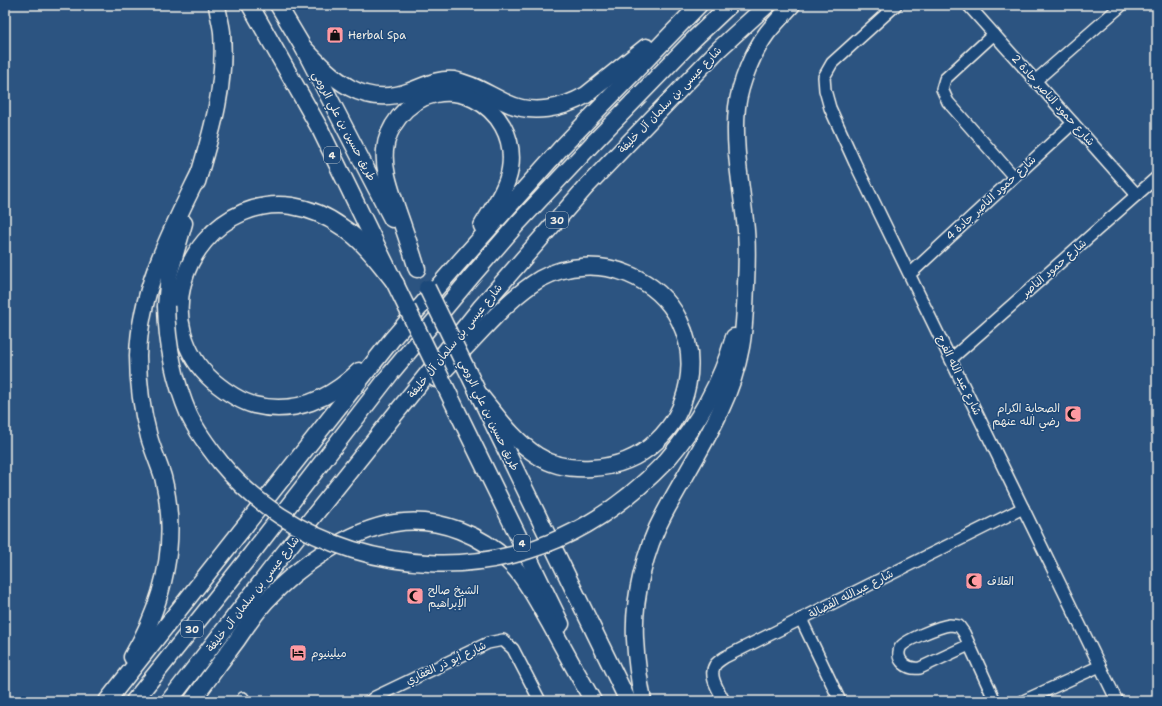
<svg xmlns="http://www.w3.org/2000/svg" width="1162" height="706" font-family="'Shantell Sans','Playpen Sans Arabic',sans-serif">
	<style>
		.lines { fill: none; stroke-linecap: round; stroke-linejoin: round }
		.minor-casing { stroke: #f4f1e8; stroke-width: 14 }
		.highway-casing { stroke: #f4f1e8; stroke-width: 19 }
		.minor { stroke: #1f4a7a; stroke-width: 11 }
		.highway { stroke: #1f4a7a; stroke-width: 16 }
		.highway-bridge-casing { stroke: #f4f1e8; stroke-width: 19; stroke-linecap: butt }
		.highway-bridge { stroke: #1f4a7a; stroke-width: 16 }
		.labels { text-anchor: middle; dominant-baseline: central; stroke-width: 3; stroke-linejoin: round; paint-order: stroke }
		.shield { fill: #1f4a7a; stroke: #b4bfc7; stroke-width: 1 }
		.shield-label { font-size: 10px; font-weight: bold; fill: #f4f1e8 }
		.poi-label { font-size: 11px; fill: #f4f1e8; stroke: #1f4a7a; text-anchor: start }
		.street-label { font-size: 11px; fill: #f4f1e8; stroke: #1f4a7a }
	</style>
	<rect width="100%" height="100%" fill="#2c5481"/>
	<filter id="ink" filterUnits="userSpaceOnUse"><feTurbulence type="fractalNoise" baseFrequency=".025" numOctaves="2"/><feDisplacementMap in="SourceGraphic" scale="8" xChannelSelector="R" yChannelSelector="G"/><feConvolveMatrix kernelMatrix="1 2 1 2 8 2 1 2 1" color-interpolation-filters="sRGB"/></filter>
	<g filter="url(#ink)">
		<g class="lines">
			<!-- minor casing -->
			<g class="minor-casing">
				<g id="minor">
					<polyline points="896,5 832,63 824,77 825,90 830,108 855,163 1117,701"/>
					<polyline points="968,5 1137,195"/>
					<polyline points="994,34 945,79 942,89 948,102 1014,177"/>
					<polyline points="1035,81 1122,5"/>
					<polyline points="910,274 1073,123"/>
					<polyline points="951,359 1157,177"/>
					<polyline points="801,619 840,701"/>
					<path d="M969,645L920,668C908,670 895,661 900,648C904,640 941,626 950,625C953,625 956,626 959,626L964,633L995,701"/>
					<polyline points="242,701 243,698"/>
					<polyline points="370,701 375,697 488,643 503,640 513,649 540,701"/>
					<path d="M724,701C719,691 708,676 715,665C717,662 722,659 725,657L1023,508"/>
					<polyline points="1023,701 1100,666"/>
				</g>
			</g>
			<!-- highway casing -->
			<g class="highway-casing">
				<g id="highway">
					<polyline points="250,5 320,129 407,308"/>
					<polyline points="278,5 303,47 392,219"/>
					<path d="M303,47C333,79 363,109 410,91C424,86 439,78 454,80C474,84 489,95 507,103C532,115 562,109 586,95L646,47"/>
					<path d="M197,182C212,131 226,86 222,32C221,23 218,14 217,5"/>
					<path d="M417,269C411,249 404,229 397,209C391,190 383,170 385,150C386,138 392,126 399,117C441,65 520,104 510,169C507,189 492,209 482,226"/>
					<polyline points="166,306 169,275 184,223"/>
					<polyline points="465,366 628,701"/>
					<path d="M359,371C330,399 294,415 254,405C239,401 225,391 213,381C198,368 188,351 183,333C165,267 223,196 292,206C311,209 327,216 342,227C364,241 380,264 396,284"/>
					<path d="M436,379C451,363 466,347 481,331C499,312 517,293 540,279C567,264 600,263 628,274C728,315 699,463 591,468C573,469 553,466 538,456C514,441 497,416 479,394"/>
					<polyline points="444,384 561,624"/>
					<path d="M666,461C697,425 721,383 734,337"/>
					<path d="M132,657C164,602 179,540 163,477C159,464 153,451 149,437C142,411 138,383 138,356C140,288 171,231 200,172"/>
					<polyline points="107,701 393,338 454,268 561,148 699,5"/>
					<polyline points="134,701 249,557 391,373 471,277 517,224 594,142 695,38 730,5"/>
					<polyline points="169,701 272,568 481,307 585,188 719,49 767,5"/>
					<path d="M192,701C207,681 222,660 237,640C246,627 255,613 266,601C297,567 349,530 395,523C438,516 484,535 513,566C528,582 538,603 549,622C563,648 578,675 593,701"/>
					<path d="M643,701C639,680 636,660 635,639C633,598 645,549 664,514C693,459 730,409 741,347C745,326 745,305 746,284C747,263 748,242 745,221C741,184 733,145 737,107C740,83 753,52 767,33C775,23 784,14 792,5"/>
				</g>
			</g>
			<!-- minor -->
			<use href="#minor" class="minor"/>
			<!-- highway -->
			<use href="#highway" class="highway"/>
			<!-- highway-bridge casing -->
			<g class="highway-bridge-casing">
				<g id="highway-bridge">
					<polyline points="427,288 465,366"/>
					<path d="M166,306C167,344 174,380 189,415C197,432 209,448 221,463C289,546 408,581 512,555C572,540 624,505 666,461"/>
					<polyline points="407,308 444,384"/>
				</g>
			</g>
			<!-- highway-bridge -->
			<use href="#highway-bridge" class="highway-bridge"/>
		</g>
	</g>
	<!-- icons -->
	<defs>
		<g id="shop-square" transform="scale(0.9)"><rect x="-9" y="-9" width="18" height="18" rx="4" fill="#ff9aa2" stroke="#1f4a7a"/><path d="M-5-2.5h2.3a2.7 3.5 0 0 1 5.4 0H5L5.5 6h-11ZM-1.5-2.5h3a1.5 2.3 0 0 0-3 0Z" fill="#111"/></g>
		<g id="mosque-square" transform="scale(0.9)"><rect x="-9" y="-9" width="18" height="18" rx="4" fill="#ff9aa2" stroke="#1f4a7a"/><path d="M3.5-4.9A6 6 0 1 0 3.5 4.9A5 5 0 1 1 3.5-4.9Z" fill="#111"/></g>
		<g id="hotel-square" transform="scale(0.9)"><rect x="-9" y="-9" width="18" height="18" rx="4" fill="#ff9aa2" stroke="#1f4a7a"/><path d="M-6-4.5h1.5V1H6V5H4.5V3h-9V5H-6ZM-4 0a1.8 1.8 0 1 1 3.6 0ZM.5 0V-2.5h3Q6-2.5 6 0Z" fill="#111"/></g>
	</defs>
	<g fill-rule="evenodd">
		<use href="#shop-square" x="335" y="35"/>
		<use href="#mosque-square" x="1073" y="414"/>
		<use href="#mosque-square" x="974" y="581"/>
		<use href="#mosque-square" x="415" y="596"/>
		<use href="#hotel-square" x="298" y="653"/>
	</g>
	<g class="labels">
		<!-- shield labels -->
		<g class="shield">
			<rect x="324" y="147" width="16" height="16" rx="3"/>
			<rect x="546" y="212" width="22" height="16" rx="3"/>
			<rect x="514" y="535" width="16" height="16" rx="3"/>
			<rect x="181" y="621" width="22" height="16" rx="3"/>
		</g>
		<g class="shield-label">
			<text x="332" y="155">4</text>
			<text x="557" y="220">30</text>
			<text x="522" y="543">4</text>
			<text x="192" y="629">30</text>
		</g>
		<!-- poi labels -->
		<g class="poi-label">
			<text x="348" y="35">Herbal Spa</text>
			<text x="1060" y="408" text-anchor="end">الصحابة الكرام<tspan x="1060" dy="13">رضي الله عنهم</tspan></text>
			<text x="987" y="581">القلاف</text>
			<text x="428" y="590">الشيخ صالح<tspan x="428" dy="13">الإبراهيم</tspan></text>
			<text x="311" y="653">ميلينيوم</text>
		</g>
		<!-- street labels -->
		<g class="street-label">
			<text transform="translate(670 100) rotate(-46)">شارع عيسى بن سلمان آل خليفة</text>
			<text transform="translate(1053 100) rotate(48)">شارع حمود الناصر جادة 2</text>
			<text transform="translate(344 126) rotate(62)">طريق حسين بن علي الرومي</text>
			<text transform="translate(991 198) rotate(-43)">شارع حمود الناصر جادة 4</text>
			<text transform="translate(1054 268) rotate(-41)">شارع حمود الناصر</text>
			<text transform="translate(455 341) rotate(-51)">شارع عيسى بن سلمان آل خليفة</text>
			<text transform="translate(959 375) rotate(64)">شارع عبد الله الفرج</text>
			<text transform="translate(489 415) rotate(64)">طريق حسين بن علي الرومي</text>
			<text transform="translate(253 594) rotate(-52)">شارع عيسى بن سلمان آل خليفة</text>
			<text transform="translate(851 594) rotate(-27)">شارع عبدالله الفضالة</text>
			<text transform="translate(446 663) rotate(-25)">شارع أبو ذر الغفاري</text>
		</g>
	</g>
	<!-- margin -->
	<rect width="1162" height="706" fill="none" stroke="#1f4a7a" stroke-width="20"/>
	<rect x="10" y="10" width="1142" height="686" fill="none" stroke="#f4f1e8" stroke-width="1.5" filter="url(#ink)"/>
</svg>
